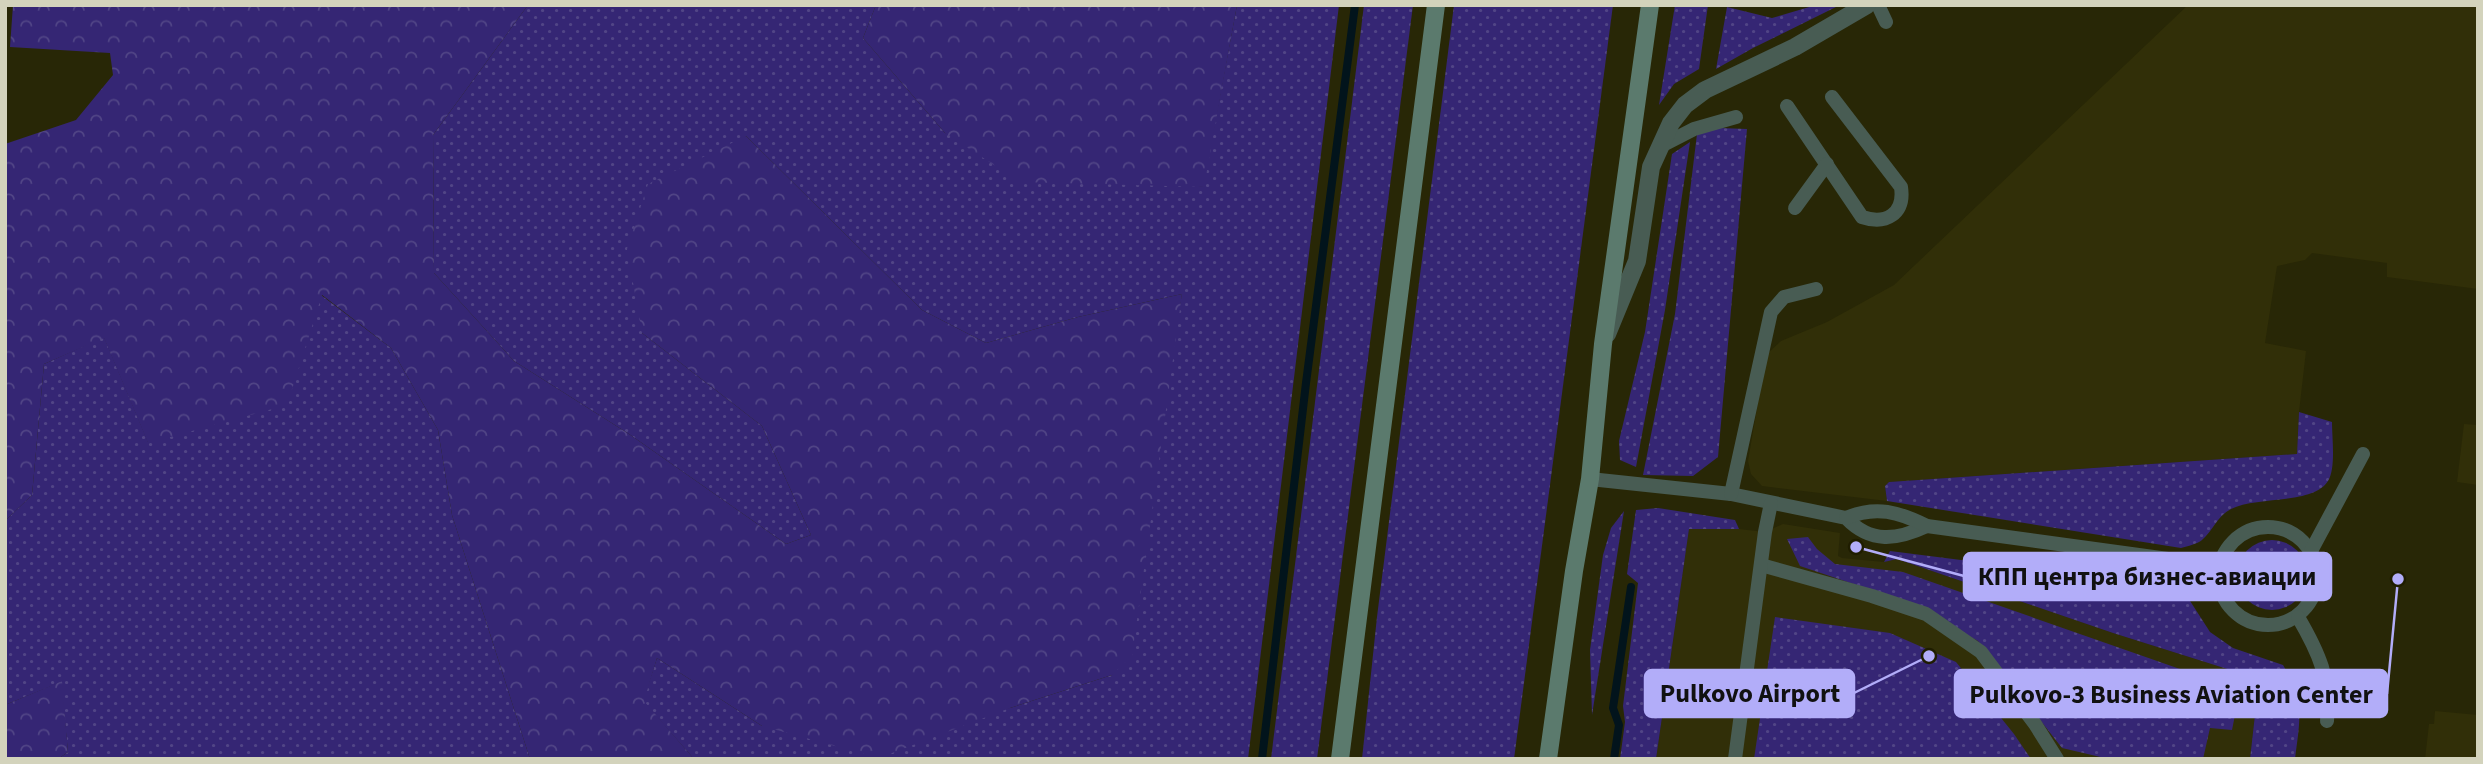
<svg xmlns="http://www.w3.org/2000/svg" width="2483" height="764" font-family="'Source Sans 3',sans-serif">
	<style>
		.built { fill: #312f08 }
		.green { fill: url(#green-dots) }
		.forest { fill: url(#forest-crowns) }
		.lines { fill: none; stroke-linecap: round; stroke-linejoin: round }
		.stream { stroke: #02141c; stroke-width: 8 }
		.lane { stroke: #485c53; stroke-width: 14 }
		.street { stroke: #485c53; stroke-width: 18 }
		.secondary { stroke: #5b7a6d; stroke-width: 18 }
		.leader { fill: none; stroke: #b2adf9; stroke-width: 2.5 }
		.callout-dot { fill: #b2adf9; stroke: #1f1d00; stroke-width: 2.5 }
		.callout { fill: #b2adf9; stroke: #b2adf9; stroke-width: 2.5 }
		.callout-label { font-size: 26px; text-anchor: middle; font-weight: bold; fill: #111 }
	</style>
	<defs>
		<pattern id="green-dots" width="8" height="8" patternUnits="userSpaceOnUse" patternTransform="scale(1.75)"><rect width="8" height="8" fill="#352674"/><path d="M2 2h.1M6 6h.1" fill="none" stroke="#514586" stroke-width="1.8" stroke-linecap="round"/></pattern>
		<pattern id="forest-crowns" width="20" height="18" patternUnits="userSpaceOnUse" patternTransform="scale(1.75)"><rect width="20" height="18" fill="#352674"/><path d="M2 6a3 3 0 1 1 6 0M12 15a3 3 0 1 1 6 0" fill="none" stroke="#514586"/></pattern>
	</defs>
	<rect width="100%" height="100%" fill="#282706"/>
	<!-- built -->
	<g class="built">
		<polygon points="2188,5 2478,5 2478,289 2387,277 2387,263 2312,253 2305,260 2277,266 2265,343 2306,351 2299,412 2297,454 1889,482 1885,486 1887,501 1762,486 1751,474 1748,461 1766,355 1781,341 1827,322 1894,285"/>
		<polygon points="2464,424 2478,425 2478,485 2457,482"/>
		<polygon points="1783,524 1840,533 1838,556 1842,558 1884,562 1897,559 2113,633 2259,679 2250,759 1656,759 1689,529 1739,529 1765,532"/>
		<polygon points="2435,711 2478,715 2478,759 2425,759 2429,724 2434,724"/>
	</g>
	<!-- green -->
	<g class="green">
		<polygon points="528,5 876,5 863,38 945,133 1203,187 1237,5 1339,5 1248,759 694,759 643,701 657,658 762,726 1010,708 1112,675 1182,294 1078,317 986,343 922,310 746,136 642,333 762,426 811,535 786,544 629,434 514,361 434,273 433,135"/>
		<polygon points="1364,5 1413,5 1317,759 1271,759"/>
		<polygon points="1454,5 1613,5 1514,759 1362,759 1377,617"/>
		<polygon points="1675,5 1708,5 1699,69 1674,84 1659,105"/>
		<polygon points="1816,5 1840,5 1753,48 1716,69 1727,7 1772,18"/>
		<polygon points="1720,128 1747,129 1718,457 1693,476 1643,475 1675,314 1697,134"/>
		<polygon points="1690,142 1665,310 1636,467 1620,460 1619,441 1645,332 1672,154"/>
		<polygon points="321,295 391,348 438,430 452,515 530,759 58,759 68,752 61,682 5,705 5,521 32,495 44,364 104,337 148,442"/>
		<path d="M2299,412L2332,422C2332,438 2336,468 2328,481C2313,505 2256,496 2231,509C2217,516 2213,531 2202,540C2197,544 2188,546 2181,548L1887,501L1885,486L1889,482L2297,454Z"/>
		<polygon points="1658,508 1735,520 1739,529 1689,529 1656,759 1620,759 1625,722 1623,706 1638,583 1627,574 1636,510"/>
		<polygon points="1624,511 1592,715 1590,650 1603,555 1611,528"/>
		<polygon points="1808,537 1817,549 1835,564 1903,572 2240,690 2232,730 2210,728 2203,759 2109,759 2062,748 1978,641 1904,601 1800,566 1787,539"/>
		<circle cx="2272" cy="575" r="35"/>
		<path d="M1890,551L2167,586L2183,590L2210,632L2233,648L2283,665C2305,702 2300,719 2295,759H2250L2259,679L2113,633L1897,559L1884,562Z"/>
		<polygon points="1775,617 1890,633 1956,662 2014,734 2031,759 1754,759"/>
	</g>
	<!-- forest -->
	<g class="forest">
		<polygon points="13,5 528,5 433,135 434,273 514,361 629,434 786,544 811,535 762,426 642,333 627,249 648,184 746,136 922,310 986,343 1078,317 1182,294 1132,656 1112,675 1010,708 879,758 762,726 657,658 644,701 694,759 530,759 452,515 438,430 391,348 322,295 287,405 148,443 104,338 44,364 32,495 5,521 5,144 76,120 113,75 110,53 10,47"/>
		<polygon points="876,5 1237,5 1204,187 1020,182 945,133 863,38"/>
		<polygon points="62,681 68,752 58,759 5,759 5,705"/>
	</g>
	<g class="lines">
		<!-- stream -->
		<g class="stream">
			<polyline points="1262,759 1306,383 1355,5"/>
			<polyline points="1614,759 1619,725 1613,708 1631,587"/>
		</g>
		<!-- lane -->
		<g class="lane">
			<polyline points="1878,5 1886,22"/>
			<path d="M1787,106L1862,217C1886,225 1905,214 1901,187L1832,97"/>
			<polyline points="1659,147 1694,129 1736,117"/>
			<polyline points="1795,208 1827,164"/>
			<path d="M1590,479L1731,494L1846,518C1871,544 1897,540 1927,526"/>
			<polyline points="1731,494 1771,312 1784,297 1816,289"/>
			<path d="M1846,518C1876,505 1899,512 1927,526L2219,566"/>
			<circle cx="2268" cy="576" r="49"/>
			<polyline points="2311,551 2363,454"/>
			<polyline points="1761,565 1872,596 1926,614 1981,652 2035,724 2057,759"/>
			<path d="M2298,617C2318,651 2332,681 2327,721"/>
			<polyline points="1735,759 1765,532 1771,503"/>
		</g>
		<!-- street -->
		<polyline class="street" points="1607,334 1637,261 1651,167 1671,123 1685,105 1705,90 1795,47 1867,5"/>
		<!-- secondary -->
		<g class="secondary">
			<polyline points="1340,759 1436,5"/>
			<polyline points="1548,759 1574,571 1590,479 1603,344 1650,5"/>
		</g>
	</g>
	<!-- callouts -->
	<path class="leader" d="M1856 547L1964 576M1929 656L1854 693M2398 579L2387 694"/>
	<g class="callout-dot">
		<circle cx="1856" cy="547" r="7"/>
		<circle cx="1929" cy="656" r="7"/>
		<circle cx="2398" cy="579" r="7"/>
	</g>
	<g class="callout">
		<rect x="1964" y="553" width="367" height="47" rx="7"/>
		<rect x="1645" y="670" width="209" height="47" rx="7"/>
		<rect x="1955" y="670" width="432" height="47" rx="7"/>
	</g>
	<g class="callout-label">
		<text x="2147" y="585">КПП центра бизнес-авиации</text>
		<text x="1750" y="702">Pulkovo Airport</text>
		<text x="2171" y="703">Pulkovo-3 Business Aviation Center</text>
	</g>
	<!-- border -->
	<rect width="2483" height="764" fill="none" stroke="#d3d3bc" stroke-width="14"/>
</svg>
